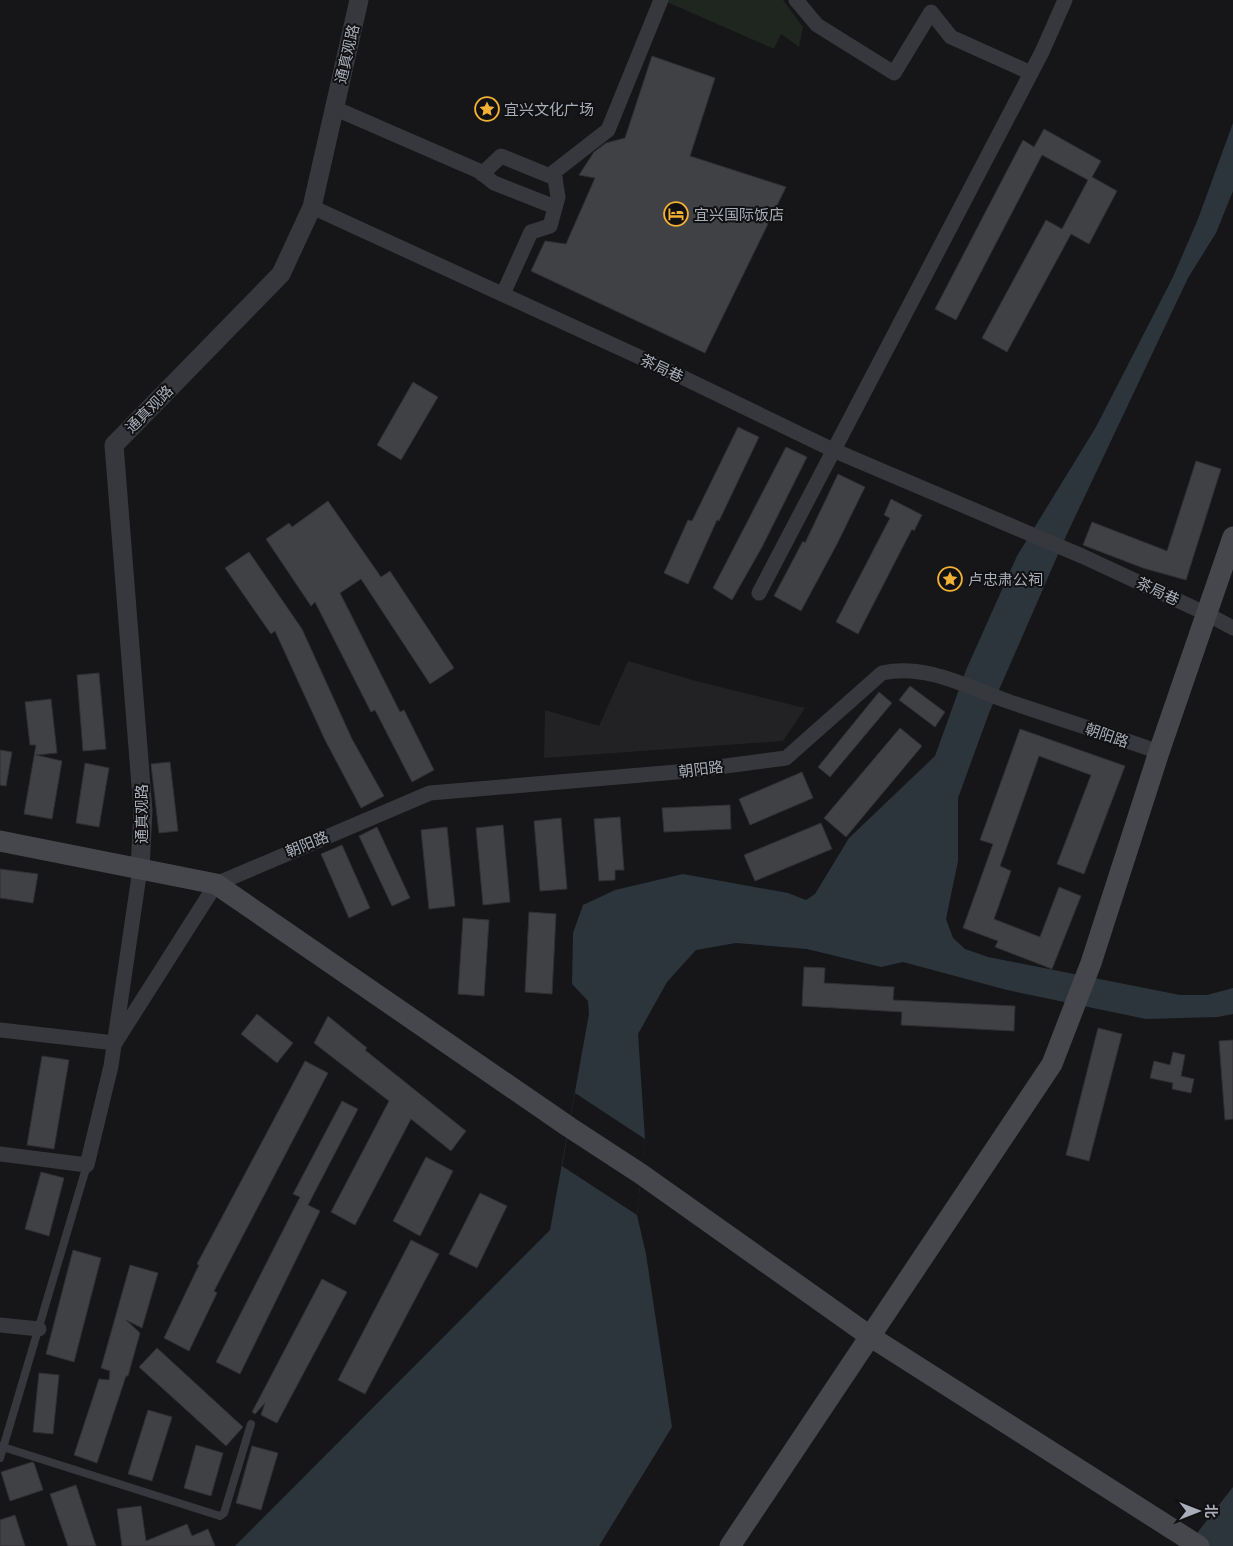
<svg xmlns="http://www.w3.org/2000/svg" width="1233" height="1546" font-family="'Space Grotesk','Noto Sans SC',sans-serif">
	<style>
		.built { fill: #222225 }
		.green { fill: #1e261f }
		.water { fill: #2c353c }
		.pier { fill: #161618 }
		.building { fill: #404145; stroke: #303034 }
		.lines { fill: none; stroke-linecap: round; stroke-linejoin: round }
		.service { stroke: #37383d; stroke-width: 8 }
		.minor { stroke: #37383d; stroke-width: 15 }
		.tertiary { stroke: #37383d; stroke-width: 19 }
		.secondary { stroke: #45474d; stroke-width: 21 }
		.labels { text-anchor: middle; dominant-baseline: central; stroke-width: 4; stroke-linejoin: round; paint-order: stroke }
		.street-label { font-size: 15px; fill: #a8adb8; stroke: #111113 }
		.poi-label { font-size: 15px; fill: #a8adb8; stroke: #111113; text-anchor: start }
	</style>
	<rect width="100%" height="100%" fill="#161618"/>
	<!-- built -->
	<polygon class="built" points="628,661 696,681 805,708 783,741 544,758 545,710 599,726"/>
	<!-- green -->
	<polygon class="green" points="667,0 783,0 803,27 799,47 781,34 774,49 667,2"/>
	<!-- water -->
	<g class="water">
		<polygon points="1233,123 1233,191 1216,233 1188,278 1066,536 989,713 958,798 958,861 946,919 953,938 965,949 988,957 1180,995 1207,995 1233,988 1233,1014 1217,1017 1146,1019 1007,990 903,962 881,967 807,949 736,943 696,950 667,982 638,1034 645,1139 637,1215 646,1254 672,1427 599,1546 235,1546 550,1230 589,1014 588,1001 572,984 573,933 583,905 615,890 683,874 788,893 806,900 815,894 849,838 935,756 966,670 1017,556 1096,427 1173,277 1198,219"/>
		<polygon points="1233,1487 1233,1546 1187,1546"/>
	</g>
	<!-- pier -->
	<polygon class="pier" points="575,1093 645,1139 637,1215 562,1166"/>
	<!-- building -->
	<g class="building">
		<polygon points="652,56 715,78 690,156 786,187 705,353 531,271 545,241 566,244 595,178 579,175 594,152 606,143 625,138"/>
		<polygon points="1044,129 1101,161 1092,177 1117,191 1089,244 1071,234 1007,352 982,338 1046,220 1062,229 1088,180 1042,155 956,320 935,309 1023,140 1034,147"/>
		<polygon points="413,382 438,397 401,460 377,445"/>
		<polygon points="738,427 759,437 719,521 717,520 688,584 664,573 688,520 692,521"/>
		<polygon points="786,447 807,457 762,547 732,600 713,588"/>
		<polygon points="1196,461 1221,469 1186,580 1143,568 1083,545 1092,522 1167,551"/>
		<polygon points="838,474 865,487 837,544 801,611 774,596 803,541 805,543"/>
		<polygon points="891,499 922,515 914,531 912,529 858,634 836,622 890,518 884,515"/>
		<polygon points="328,501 381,577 390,571 454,668 430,684 361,579 340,593 400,712 404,710 434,770 412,782 375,710 371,712 315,602 311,606 266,539 289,523 292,527"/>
		<polygon points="249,552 302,629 352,739 384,796 361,808 325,740 275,631 271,634 225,568"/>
		<polygon points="99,673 106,749 83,751 77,675"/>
		<polygon points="910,686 945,712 935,727 899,700"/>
		<polygon points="879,692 892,703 830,777 818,767"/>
		<polygon points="51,699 57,753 36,755 62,761 52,819 24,814 36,745 30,745 25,702"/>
		<polygon points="900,728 922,746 846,837 824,818"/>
		<polygon points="1020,729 1125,766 1084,874 1057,864 1091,775 1039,756 1000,866 1011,871 994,919 1040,937 1059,887 1081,896 1052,969 995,947 998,941 963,928 993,844 980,840"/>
		<polygon points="0,750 12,752 6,786 0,785"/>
		<polygon points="170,762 178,831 159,833 151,764"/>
		<polygon points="85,763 109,768 99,827 76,823"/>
		<polygon points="802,772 813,798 750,825 739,799"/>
		<polygon points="730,805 731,829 664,832 662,808"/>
		<polygon points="620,817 624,870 615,870 615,880 599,881 594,819"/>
		<polygon points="561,818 567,889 540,891 534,821"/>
		<polygon points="821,823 832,849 755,881 744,855"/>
		<polygon points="503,825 510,902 483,905 476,828"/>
		<polygon points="377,827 410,898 392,906 359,836"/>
		<polygon points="447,827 455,906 429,909 421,830"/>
		<polygon points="342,845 370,908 349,918 321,854"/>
		<polygon points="0,869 38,874 33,903 0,898"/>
		<polygon points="529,912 556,914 552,994 525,992"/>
		<polygon points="463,918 489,920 484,996 458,994"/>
		<polygon points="804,967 825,968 824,983 894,987 893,1000 1015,1006 1014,1031 901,1025 902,1012 802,1006"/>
		<polygon points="257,1014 293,1043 277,1063 241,1034"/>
		<polygon points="328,1016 367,1048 365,1050 466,1131 451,1151 411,1119 355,1225 331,1212 389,1101 314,1043"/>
		<polygon points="1098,1028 1122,1034 1089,1161 1066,1155"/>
		<polygon points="1233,1040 1233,1119 1225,1120 1219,1041"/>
		<polygon points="1173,1052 1185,1055 1181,1076 1194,1079 1191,1093 1172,1089 1173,1083 1150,1078 1154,1061 1170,1065"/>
		<polygon points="42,1056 69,1060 54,1149 27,1145"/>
		<polygon points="305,1061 328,1073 214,1291 217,1293 189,1351 164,1338 199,1265 197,1264"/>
		<polygon points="342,1101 358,1109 308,1205 320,1211 240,1374 216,1362 300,1197 293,1194"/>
		<polygon points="426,1157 453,1171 420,1236 393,1221"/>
		<polygon points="41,1172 64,1178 49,1236 25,1229"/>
		<polygon points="480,1193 507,1206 477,1268 449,1254"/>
		<polygon points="411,1240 439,1254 365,1394 338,1380"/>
		<polygon points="73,1250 101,1258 74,1362 46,1354"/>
		<polygon points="130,1265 158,1273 142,1328 126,1320 140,1333 128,1376 126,1376 97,1463 74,1455 99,1379 109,1380 110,1371 101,1368"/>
		<polygon points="322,1279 347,1292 277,1423 261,1415 265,1403 255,1414 252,1412"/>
		<polygon points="157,1348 243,1427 226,1446 139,1367"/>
		<polygon points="39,1373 59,1375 53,1434 33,1432"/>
		<polygon points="148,1410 172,1417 152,1481 128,1474"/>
		<polygon points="196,1445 223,1453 211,1496 184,1488"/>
		<polygon points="252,1446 278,1453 261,1510 236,1503"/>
		<polygon points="32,1462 34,1463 43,1490 10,1501 1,1472"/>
		<polygon points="76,1485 96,1546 68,1546 50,1494"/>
		<polygon points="141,1506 146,1541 187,1524 192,1536 208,1529 215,1546 122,1546 117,1509"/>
		<polygon points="15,1515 25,1546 0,1546 0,1520"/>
	</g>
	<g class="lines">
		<!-- service -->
		<g class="service">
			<polyline points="0,1446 220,1516 224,1513 251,1424"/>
			<polyline points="0,1458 87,1165"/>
		</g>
		<!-- minor -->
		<g class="minor">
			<polyline points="796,0 817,25 894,73 931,12 951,37 1031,73"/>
			<polyline points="334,108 479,171 494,183 555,207"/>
			<polyline points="482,174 501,156 555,178"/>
			<polyline points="312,207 659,366 833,450 1082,556 1207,614 1233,628"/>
			<polyline points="503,294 531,232 550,226 558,197 554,172 608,130 661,0"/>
			<polyline points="759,593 1042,52 1065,0"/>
			<path d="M0,1030L115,1043L216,884L430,793L688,771L786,758L882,673C927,663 969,688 1010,702C1060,719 1110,735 1159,752"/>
			<polyline points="0,1154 87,1165 111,1066 140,869"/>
			<polyline points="0,1325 39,1329"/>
		</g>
		<!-- tertiary -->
		<polyline class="tertiary" points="140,869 143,811 114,445 281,274 312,207 359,0"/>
		<!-- secondary -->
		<g class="secondary">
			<polyline points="0,841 216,884 569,1127 641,1174 871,1337 1199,1546"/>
			<polyline points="730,1546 1052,1064 1091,963 1159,752 1233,537"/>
		</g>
	</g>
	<!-- icons -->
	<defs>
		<g id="sight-ring" transform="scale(1.25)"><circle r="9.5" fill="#111113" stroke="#f2b134" stroke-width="1.5"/><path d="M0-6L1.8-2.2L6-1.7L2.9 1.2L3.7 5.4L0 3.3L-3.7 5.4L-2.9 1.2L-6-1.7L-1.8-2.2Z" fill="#f2b134"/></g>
		<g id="hotel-ring" transform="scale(1.25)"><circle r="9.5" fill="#111113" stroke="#f2b134" stroke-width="1.5"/><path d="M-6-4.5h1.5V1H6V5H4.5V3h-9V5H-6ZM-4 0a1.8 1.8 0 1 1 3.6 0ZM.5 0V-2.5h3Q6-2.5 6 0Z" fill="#f2b134"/></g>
	</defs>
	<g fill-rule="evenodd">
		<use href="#sight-ring" x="487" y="109"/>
		<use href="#hotel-ring" x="676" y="214"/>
		<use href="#sight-ring" x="950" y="579"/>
	</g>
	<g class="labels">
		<!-- street labels -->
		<g class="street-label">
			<text transform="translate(347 54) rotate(-77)">通真观路</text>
			<text transform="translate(662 368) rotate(25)">茶局巷</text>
			<text transform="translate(149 409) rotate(-45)">通真观路</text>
			<text transform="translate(1158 591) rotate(25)">茶局巷</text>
			<text transform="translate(1107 735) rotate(19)">朝阳路</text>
			<text transform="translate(701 769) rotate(-7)">朝阳路</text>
			<text transform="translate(141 814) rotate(-90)">通真观路</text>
			<text transform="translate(307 844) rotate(-22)">朝阳路</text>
		</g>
		<!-- poi labels -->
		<g class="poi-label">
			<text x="504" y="109">宜兴文化广场</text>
			<text x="694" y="214">宜兴国际饭店</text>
			<text x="968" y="579">卢忠肃公祠</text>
		</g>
	</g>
	<!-- north arrow -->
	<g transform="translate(1198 1511) rotate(90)" stroke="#111113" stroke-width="4" paint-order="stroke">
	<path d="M0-4L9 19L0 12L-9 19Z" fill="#a8adb8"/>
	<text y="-8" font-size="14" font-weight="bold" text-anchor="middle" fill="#a8adb8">北</text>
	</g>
</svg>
